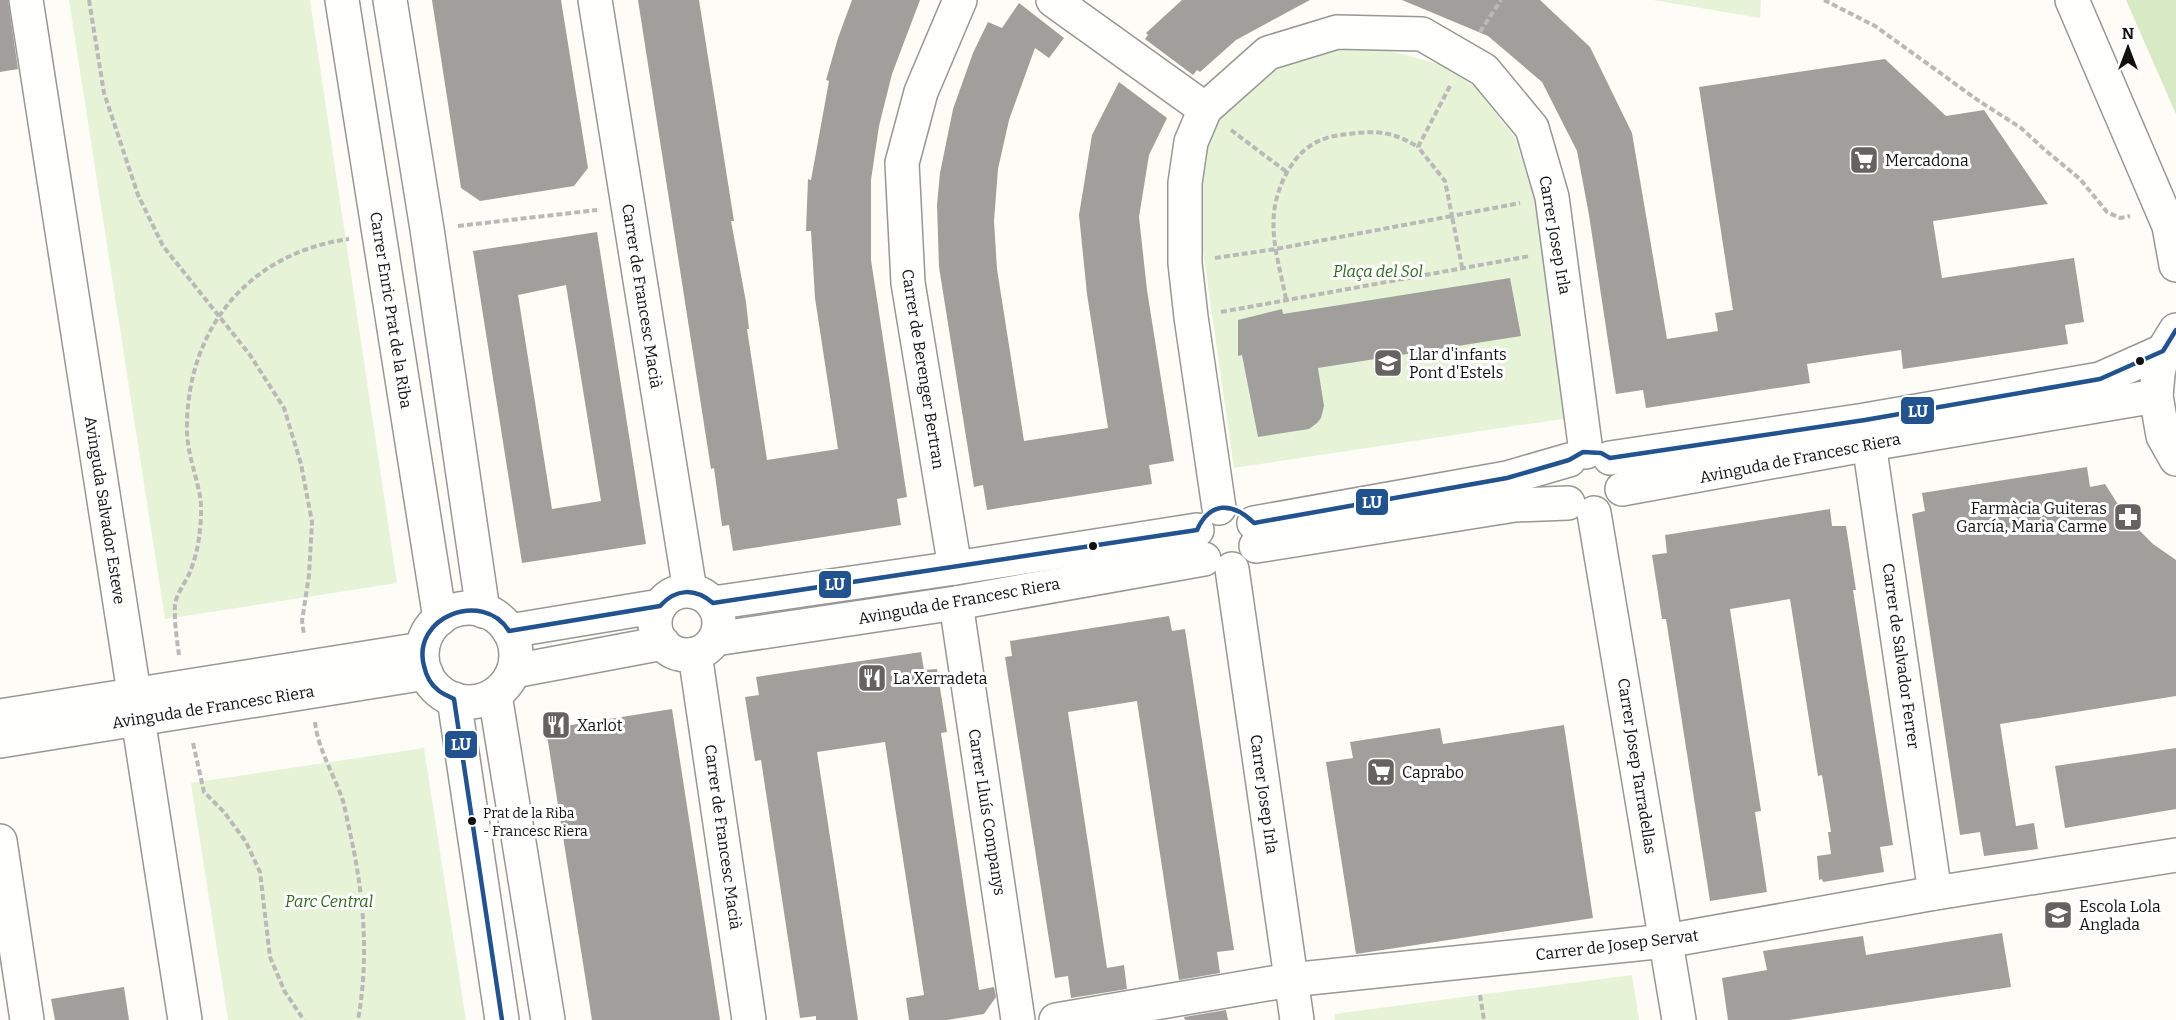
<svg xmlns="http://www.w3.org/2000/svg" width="2176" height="1020" font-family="Bitter,serif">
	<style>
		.green { fill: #e7f3d7 }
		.forest { fill: #d8eac5 }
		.building { fill: #a19f9c; fill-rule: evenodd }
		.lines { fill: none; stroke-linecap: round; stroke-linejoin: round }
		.minor-casing { stroke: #979795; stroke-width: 36 }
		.path { stroke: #b9b9b8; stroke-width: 4; stroke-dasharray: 6 3; stroke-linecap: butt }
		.minor { stroke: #fffffe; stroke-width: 33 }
		.bus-1-casing { stroke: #fff; stroke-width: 9 }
		.bus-1 { stroke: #22538f; stroke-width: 4.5 }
		.bus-dot { fill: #111; stroke: #fff; stroke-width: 2 }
		.labels { text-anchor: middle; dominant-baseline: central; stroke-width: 6; stroke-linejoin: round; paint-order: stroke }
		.bus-label { font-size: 14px; fill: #111; stroke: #fff; text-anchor: start }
		.poi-label { font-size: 16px; fill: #111; stroke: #fff; text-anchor: start }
		.street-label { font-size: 16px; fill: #111; stroke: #fff }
		.park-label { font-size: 16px; font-style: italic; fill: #2f6b1f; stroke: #fff }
		.line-badge { stroke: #fff; stroke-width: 2 }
		.badge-label { font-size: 16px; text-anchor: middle; font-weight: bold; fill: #fff }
	</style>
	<rect width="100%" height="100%" fill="#fdfcf7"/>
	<!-- green -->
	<g class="green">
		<polygon points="69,0 310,0 397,583 165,619"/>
		<polygon points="1653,0 1761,0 1760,18"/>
		<polygon points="1383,49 1443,65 1474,86 1515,138 1554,263 1575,417 1234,468 1199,223 1201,144 1221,113 1256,77 1312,50"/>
		<polygon points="424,748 466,1020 228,1020 191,783"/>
		<polygon points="1632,975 1639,1020 1335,1020 1334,1014"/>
	</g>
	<!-- forest -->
	<polygon class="forest" points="2126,0 2176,0 2176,114"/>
	<!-- building -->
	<g class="building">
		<polygon points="0,0 8,0 18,69 0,72"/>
		<polygon points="432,0 561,0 588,168 574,186 480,201 461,188"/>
		<polygon points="638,0 699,0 734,221 731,221 746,302 749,329 747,329 767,460 838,449 815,298 811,231 806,231 808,179 811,180 829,81 826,80 838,38 852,0 920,0 892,74 879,126 871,180 871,260 907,497 897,499 901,525 733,551 729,525 722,526 714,468 711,469"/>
		<polygon points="1182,0 1310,0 1236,40 1200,72 1197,70 1193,75 1145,39 1148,35 1146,33"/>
		<polygon points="1402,0 1540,0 1590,47 1632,133 1667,339 1718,331 1715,313 1733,310 1699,87 1885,59 1946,116 1984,110 2048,204 1933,221 1942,278 2074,258 2084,322 2065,325 2068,344 1903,369 1901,350 1807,364 1810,383 1646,408 1643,390 1616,394 1589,215 1577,151 1542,82 1488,36"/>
		<polygon points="1019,3 1064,38 1049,58 1035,48 1009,120 998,169 994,221 997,269 1024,441 1108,428 1087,294 1079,215 1092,135 1119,82 1167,118 1149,155 1139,217 1147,290 1174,461 1149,465 1152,484 987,510 983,485 974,487 939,267 937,205 940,173 953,109 973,53 988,22 1002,28"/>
		<path d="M597,232L646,544L522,563L473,251ZM566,285L601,501L552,509L518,295Z"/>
		<polygon points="1510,278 1521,336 1318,368 1324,406 1321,418 1317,423 1309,429 1258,437 1242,355 1238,356 1238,320 1282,309 1283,314"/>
		<polygon points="2087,467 2090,487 2105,484 2126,517 2153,544 2176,560 2176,696 2000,724 2016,826 2034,823 2038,849 1984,856 1980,832 1960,835 1912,514 1925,511 1922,493"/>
		<polygon points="1830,509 1832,526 1846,526 1856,590 1853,590 1893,845 1880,847 1884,872 1823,882 1822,879 1819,880 1817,856 1831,854 1828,832 1831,832 1822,775 1818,776 1790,599 1730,609 1761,811 1755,812 1767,892 1710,901 1666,619 1662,619 1652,555 1667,553 1665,535"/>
		<polygon points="1169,616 1172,631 1185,629 1234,950 1217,952 1220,973 1179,980 1137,701 1068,712 1107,968 1124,965 1127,989 1071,998 1068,976 1055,978 1005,657 1012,656 1010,641"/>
		<polygon points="921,652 924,670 937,669 947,732 941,733 979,990 994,987 996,997 984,1014 947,1020 909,1020 906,998 924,995 885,742 817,752 858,1020 816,1020 816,1016 800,1018 761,760 755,761 745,697 759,695 756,677"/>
		<polygon points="672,709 720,1020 592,1020 546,729"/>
		<polygon points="1564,725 1593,918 1356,954 1326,762 1353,758 1350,742 1440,728 1443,744"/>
		<polygon points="2176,748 2176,809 2065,828 2055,766"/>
		<polygon points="2002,933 2011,987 1789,1020 1728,1020 1722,978 1767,970 1763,951 1863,936 1866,955"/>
		<polygon points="124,987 129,1020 55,1020 51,999"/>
		<polygon points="1226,1010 1228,1020 1185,1020 1184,1017"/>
	</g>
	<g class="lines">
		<!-- minor casing -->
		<g class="minor-casing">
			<g id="minor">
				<polyline points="26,0 185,1020"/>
				<polyline points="342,0 440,619"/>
				<polyline points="390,0 427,229 483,611"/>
				<polyline points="595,0 690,591"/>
				<polyline points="1053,0 1205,109"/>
				<polyline points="2072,0 2169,226 2176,265"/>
				<polyline points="2176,330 2163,351 2158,374 2156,396 2163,436 2176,459"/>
				<polyline points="1866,423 1935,893"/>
				<polyline points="1610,458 1865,420 2100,379 2163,351"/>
				<polyline points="1622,489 1870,444 2156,396"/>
				<polyline points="1219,508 1191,317 1185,263 1185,183 1191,142 1205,109 1268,53 1337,32 1422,34 1484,70 1532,128 1552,197 1586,452"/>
				<polyline points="1594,513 1679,1020"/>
				<polyline points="1254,523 1507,478 1569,460"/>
				<polyline points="1256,546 1515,505 1568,503"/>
				<polyline points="955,568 908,283 902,163 921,92 960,0"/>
				<polyline points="1232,569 1297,1020"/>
				<circle cx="687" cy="623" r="32"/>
				<polyline points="713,603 955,568 1197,530"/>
				<polyline points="956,603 1018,1020"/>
				<circle cx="469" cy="655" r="47"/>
				<polyline points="509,631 660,606"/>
				<polyline points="715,639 956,603 1204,559"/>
				<polyline points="695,654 749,1020"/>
				<polyline points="514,671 663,643"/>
				<polyline points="495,695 548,1020"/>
				<polyline points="454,699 502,1020"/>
				<polyline points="0,716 422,649"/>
				<polyline points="0,741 426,673"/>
				<polyline points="0,841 27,1020"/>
				<polyline points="1056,1020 1290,980 1666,941 1935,893 2176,855"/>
			</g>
		</g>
		<!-- path -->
		<g class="path">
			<polyline points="89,0 104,93 138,195 163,246 250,355 284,408 301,464 312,522 309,575 302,621 304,635"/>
			<polyline points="1824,0 1875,26 1979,101 2021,128 2045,150 2080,179 2107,212 2120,218 2130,216"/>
			<polyline points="1480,32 1501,0"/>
			<polyline points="1450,86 1418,147 1445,181 1452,216 1520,203"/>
			<polyline points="1231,130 1288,173"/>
			<polyline points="458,226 597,210"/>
			<polyline points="1215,258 1276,249 1452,216 1462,267"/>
			<path d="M1286,299C1281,272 1271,242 1274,213C1276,190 1290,159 1310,146C1321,138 1336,135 1349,134C1377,130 1394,132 1418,147"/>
			<polyline points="1221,312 1530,256"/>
			<path d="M179,655C177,640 174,621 175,605C176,594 186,582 190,572C194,562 198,548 199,537C201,524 202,508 200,496C196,475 188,454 187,433C185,331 247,253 349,239"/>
			<path d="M315,722C318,750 334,774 343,801C346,812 348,825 351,837C364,897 369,959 358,1020"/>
			<polyline points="193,743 204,792 224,812 246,842 260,872 270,957 285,992 304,1020"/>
			<polyline points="1480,995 1484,1020"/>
		</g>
		<!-- minor -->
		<use href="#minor" class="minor"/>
		<!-- bus-1 casing -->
		<g class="bus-1-casing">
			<path id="bus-1" d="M502,1020L454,699C449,696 442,694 438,690C430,684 426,675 424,666C411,617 483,589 509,631L660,606C676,588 695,588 713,603L1197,530C1210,501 1233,502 1254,523L1507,478L1569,460L1583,452L1601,453L1610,458L1865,420L2100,379L2163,351L2176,330"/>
		</g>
		<!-- bus-1 -->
		<use href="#bus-1" class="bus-1"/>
	</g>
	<!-- icons -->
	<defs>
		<g id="supermarket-square" transform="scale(1.5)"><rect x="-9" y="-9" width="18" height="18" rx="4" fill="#646362" stroke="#fff"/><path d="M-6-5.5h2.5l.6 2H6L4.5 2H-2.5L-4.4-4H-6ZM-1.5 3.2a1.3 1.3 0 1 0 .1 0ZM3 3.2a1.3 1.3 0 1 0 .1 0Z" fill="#fff"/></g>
		<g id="school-square" transform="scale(1.5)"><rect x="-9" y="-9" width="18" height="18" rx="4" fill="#646362" stroke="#fff"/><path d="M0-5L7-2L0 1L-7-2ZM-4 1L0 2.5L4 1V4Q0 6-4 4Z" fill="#fff"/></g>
		<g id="pharmacy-square" transform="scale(1.5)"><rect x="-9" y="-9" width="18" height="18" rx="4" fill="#646362" stroke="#fff"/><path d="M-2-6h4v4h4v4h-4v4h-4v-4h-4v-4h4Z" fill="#fff"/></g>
		<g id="restaurant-square" transform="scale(1.5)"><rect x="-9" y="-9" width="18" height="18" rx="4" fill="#646362" stroke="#fff"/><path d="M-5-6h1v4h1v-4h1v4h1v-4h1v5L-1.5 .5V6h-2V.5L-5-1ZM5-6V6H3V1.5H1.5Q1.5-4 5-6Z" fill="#fff"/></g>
	</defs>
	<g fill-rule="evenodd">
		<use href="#supermarket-square" x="1864" y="160"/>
		<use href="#school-square" x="1388" y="363"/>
		<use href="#pharmacy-square" x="2128" y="517"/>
		<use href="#restaurant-square" x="872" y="678"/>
		<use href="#restaurant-square" x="556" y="725"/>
		<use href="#supermarket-square" x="1381" y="772"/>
		<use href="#school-square" x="2058" y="915"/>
	</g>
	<!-- markers -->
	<g class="bus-dot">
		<circle cx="2140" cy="361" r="5"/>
		<circle cx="1093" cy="546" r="5"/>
		<circle cx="472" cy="821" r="5"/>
	</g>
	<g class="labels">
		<!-- bus labels -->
		<g class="bus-label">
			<text x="483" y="813">Prat de la Riba<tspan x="483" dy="18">- Francesc Riera</tspan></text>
		</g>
		<!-- poi labels -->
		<g class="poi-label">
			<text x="1885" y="160">Mercadona</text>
			<text x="1409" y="354">Llar d'infants<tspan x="1409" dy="18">Pont d'Estels</tspan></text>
			<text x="2107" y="508" text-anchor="end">Farmàcia Guiteras<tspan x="2107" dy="18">García, Maria Carme</tspan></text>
			<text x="893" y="678">La Xerradeta</text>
			<text x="577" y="725">Xarlot</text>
			<text x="1402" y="772">Caprabo</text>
			<text x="2079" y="906">Escola Lola<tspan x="2079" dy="18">Anglada</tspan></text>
		</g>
		<!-- street labels -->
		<g class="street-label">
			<text transform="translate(1555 235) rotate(80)">Carrer Josep Irla</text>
			<text transform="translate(642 296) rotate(81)">Carrer de Francesc Macià</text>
			<text transform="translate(391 310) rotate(81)">Carrer Enric Prat de la Riba</text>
			<text transform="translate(923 369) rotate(81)">Carrer de Berenger Bertran</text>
			<text transform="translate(1800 458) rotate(-11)">Avinguda de Francesc Riera</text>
			<text transform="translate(105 510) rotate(81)">Avinguda Salvador Esteve</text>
			<text transform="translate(959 601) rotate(-10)">Avinguda de Francesc Riera</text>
			<text transform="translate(1901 656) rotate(82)">Carrer de Salvador Ferrer</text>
			<text transform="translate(213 707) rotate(-9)">Avinguda de Francesc Riera</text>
			<text transform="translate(1637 766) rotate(81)">Carrer Josep Tarradellas</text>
			<text transform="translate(1264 794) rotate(82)">Carrer Josep Irla</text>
			<text transform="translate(987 812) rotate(81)">Carrer Lluís Companys</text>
			<text transform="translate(723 837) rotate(82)">Carrer de Francesc Macià</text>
			<text transform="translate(1617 945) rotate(-7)">Carrer de Josep Servat</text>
		</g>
		<!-- park labels -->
		<g class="park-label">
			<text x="1378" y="271">Plaça del Sol</text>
			<text x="329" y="901">Parc Central</text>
		</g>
	</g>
	<g class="line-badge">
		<rect x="1900" y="396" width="35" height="29" rx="6" fill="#22538f"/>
		<rect x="1355" y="488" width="34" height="28" rx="6" fill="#22538f"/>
		<rect x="818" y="570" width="34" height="29" rx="6" fill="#22538f"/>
		<rect x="444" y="730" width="34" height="29" rx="6" fill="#22538f"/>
	</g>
	<g class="badge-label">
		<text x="1918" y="417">LU</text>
		<text x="1372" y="508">LU</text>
		<text x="835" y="590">LU</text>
		<text x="461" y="750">LU</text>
	</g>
	<!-- north arrow -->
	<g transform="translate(2128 48)" stroke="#ffffff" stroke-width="4.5" paint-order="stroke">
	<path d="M0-4.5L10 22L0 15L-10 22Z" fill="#111111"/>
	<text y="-9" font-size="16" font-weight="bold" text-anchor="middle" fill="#111111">N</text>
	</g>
</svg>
